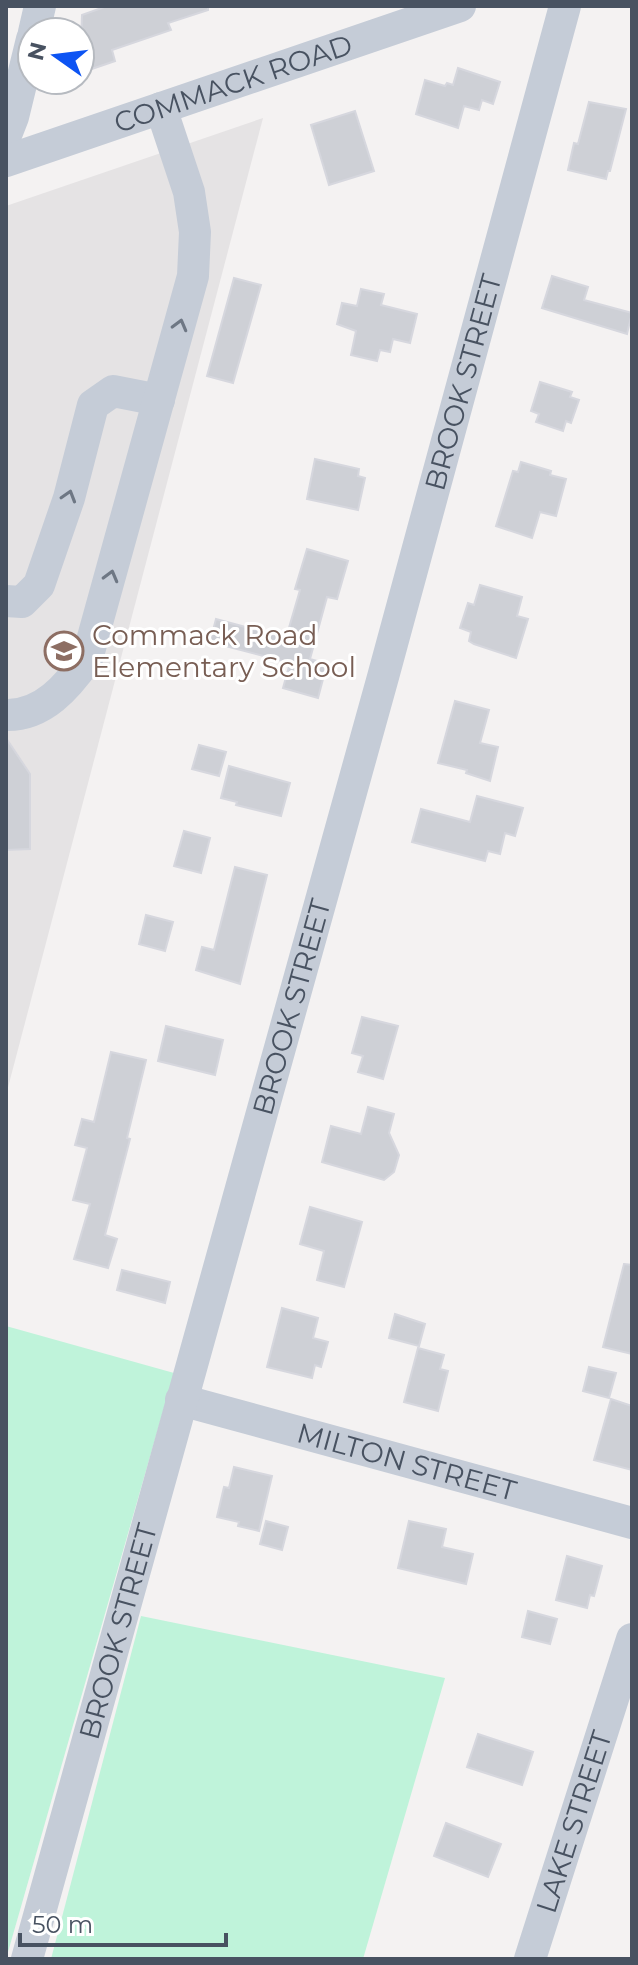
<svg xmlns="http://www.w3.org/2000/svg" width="638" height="1965" font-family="Montserrat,sans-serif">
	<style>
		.education { fill: #e5e3e4 }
		.green { fill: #bff3da }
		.building { fill: #ced0d6; stroke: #d6d7de; stroke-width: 2 }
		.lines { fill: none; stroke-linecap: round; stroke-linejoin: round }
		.minor { stroke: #c5ccd7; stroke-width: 32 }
		.oneway { stroke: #6e7784 }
		.labels { text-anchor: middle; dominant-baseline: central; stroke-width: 6; stroke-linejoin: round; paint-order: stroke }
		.street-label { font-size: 28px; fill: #485261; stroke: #fff }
		.education-label { font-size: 28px; fill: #785e54; stroke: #fff; text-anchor: start }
	</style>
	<rect width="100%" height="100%" fill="#f4f2f2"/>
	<!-- education -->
	<polygon class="education" points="263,118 6,1095 6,206"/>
	<!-- green -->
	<g class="green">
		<polygon points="6,1326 174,1373 6,1959"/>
		<polygon points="141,1616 445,1678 363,1959 51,1959"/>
	</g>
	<!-- building -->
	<g class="building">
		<polygon points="107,6 208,6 208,10 168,23 171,30 112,50 115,61 80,73 82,15"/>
		<polygon points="458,68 500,82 493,104 482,100 479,110 464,106 458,128 416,114 425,80 445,86 447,83 453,85"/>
		<polygon points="589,102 626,109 610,171 608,171 606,179 568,170 574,143 578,144"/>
		<polygon points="355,111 374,171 329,185 311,125"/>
		<polygon points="552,276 588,287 584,300 632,313 627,334 542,308"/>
		<polygon points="234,278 261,285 233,383 207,376"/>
		<polygon points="361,289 384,294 381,305 417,314 410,343 393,339 390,352 380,350 377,361 351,355 356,331 337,324 342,303 357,306"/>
		<polygon points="540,382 572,392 570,397 579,400 571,423 566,421 563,431 536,422 539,414 531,411"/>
		<polygon points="315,459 359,469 358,476 365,478 358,510 307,499"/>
		<polygon points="521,462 551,471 550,475 566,479 556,516 540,512 532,538 496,526 513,471 518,472"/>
		<polygon points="307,549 348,561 337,599 327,597 310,659 327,664 318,698 283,688 290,663 210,642 216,619 286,638 300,590 295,589"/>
		<polygon points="480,585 522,597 517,616 528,619 516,658 474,644 469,641 471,632 460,628 468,603 474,605"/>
		<polygon points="455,701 489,710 480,743 498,747 490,781 466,773 467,770 438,763"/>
		<polygon points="6,738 30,774 30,849 6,850"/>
		<polygon points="199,745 226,752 219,776 192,769"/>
		<polygon points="229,766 290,783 281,816 236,805 237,802 221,798"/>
		<polygon points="477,796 523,808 515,836 505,833 500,854 488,851 485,861 412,842 421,809 470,822"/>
		<polygon points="184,831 210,838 201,873 174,866"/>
		<polygon points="235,867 267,875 240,984 196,970 202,947 214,950"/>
		<polygon points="146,915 173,922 165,951 139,944"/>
		<polygon points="362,1017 398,1026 383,1079 358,1072 363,1056 352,1053"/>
		<polygon points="166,1026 223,1040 215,1075 158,1061"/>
		<polygon points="111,1052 146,1060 127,1138 130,1139 105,1235 117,1239 108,1268 74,1259 90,1204 73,1200 87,1148 75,1145 82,1119 94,1122"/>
		<polygon points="368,1107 394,1114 389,1133 399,1155 394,1172 384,1180 322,1162 331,1126 361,1134"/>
		<polygon points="310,1207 362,1222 344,1287 317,1280 324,1251 300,1244"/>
		<polygon points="624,1264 632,1265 632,1354 603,1347"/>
		<polygon points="122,1270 170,1282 165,1303 117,1290"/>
		<polygon points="282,1308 318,1318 313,1338 328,1342 321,1367 315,1365 312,1378 267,1367"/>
		<polygon points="395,1314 425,1324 419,1346 389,1338"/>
		<polygon points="418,1348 444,1355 440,1369 448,1371 438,1411 404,1402"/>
		<polygon points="589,1367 616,1373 609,1398 583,1391"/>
		<polygon points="611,1399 632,1406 632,1470 594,1460"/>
		<polygon points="234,1467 272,1476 259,1531 238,1526 239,1522 217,1517 224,1487 229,1488"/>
		<polygon points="266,1521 288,1527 282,1550 260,1544"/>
		<polygon points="409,1521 446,1529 442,1547 473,1554 466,1584 398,1568"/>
		<polygon points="567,1556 602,1566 594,1596 590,1595 587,1608 556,1600"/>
		<polygon points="528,1611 557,1619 550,1644 522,1637"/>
		<polygon points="478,1734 533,1752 522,1785 467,1767"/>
		<polygon points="446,1823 501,1844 488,1877 434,1856"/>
	</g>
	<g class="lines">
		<!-- minor -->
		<g class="minor">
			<polyline points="34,32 40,6"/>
			<polyline points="6,135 13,117 32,39"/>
			<path id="s1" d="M6,161L460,6"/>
			<polyline points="6,601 22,602 39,585 69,498 93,405 113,391 159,400"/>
			<path d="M6,715C43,716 68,686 87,659L193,276L195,232L189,192L161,108"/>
			<path id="s2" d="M181,1400L632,1523"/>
			<path id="s3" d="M27,1959L383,677L565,6"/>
			<path id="s4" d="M530,1959L632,1639"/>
		</g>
	</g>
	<!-- one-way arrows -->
	<defs><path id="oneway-chevron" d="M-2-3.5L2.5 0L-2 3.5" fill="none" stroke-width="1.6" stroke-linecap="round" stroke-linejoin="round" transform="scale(2)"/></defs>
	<g class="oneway">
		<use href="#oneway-chevron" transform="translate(180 325) rotate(-75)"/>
		<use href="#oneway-chevron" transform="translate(69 496) rotate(-73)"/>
		<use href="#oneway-chevron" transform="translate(111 576) rotate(-75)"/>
	</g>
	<!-- icons -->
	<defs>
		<g id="school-ring" transform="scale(2)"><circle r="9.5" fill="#fff" stroke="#8d6e63" stroke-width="1.5"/><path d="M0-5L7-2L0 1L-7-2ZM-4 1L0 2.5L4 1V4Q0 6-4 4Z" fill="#8d6e63"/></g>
	</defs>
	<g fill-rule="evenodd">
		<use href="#school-ring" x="64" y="651"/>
	</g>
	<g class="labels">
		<!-- street labels -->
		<g class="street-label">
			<text stroke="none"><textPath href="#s1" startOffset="240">COMMACK ROAD</textPath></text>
			<text stroke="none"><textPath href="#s3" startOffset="1636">BROOK STREET</textPath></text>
			<text stroke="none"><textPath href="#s3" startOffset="988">BROOK STREET</textPath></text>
			<text stroke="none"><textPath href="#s2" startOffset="234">MILTON STREET</textPath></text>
			<text stroke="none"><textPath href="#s3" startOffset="340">BROOK STREET</textPath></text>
			<text stroke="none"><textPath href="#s4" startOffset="144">LAKE STREET</textPath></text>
		</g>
		<!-- education labels -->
		<g class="education-label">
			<text x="92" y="635">Commack Road<tspan x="92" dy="32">Elementary School</tspan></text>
		</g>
	</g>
	<!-- border -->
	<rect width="638" height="1965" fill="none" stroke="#485261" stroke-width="16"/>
	<!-- north arrow -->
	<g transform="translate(56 56) rotate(284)"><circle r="38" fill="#ffffff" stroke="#b6bac0" stroke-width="2"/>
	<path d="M0-6L14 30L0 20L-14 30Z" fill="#0d54f3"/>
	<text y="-12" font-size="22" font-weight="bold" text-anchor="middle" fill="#485261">N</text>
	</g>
	<!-- scale -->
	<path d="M20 1933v12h206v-12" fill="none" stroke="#485261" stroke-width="4"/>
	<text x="32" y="1933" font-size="24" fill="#485261" stroke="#ffffff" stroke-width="6" paint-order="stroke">50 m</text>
</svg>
